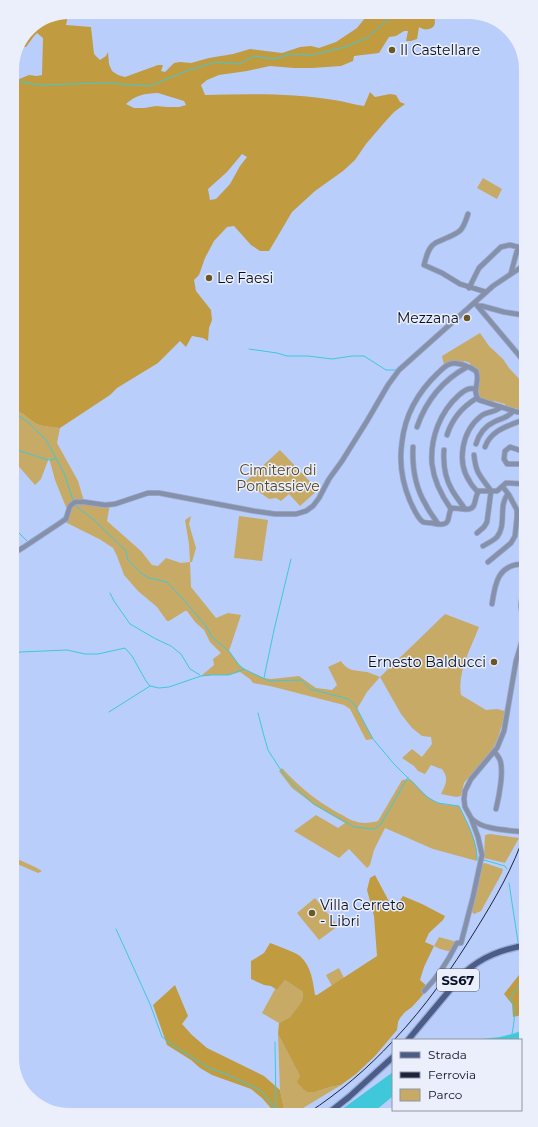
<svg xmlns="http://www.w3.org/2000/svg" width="538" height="1127" font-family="Montserrat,sans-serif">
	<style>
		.green { fill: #c7aa65 }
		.forest { fill: #c09b40; fill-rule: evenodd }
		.water { fill: #3fc8d9 }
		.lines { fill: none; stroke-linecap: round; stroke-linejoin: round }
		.stream { stroke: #3fc8d9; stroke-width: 1 }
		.minor-casing { stroke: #9aabd5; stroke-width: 6 }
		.major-casing { stroke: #9aabd5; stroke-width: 8 }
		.minor { stroke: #8691a9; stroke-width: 4.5 }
		.major { stroke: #4b5d87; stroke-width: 5.5 }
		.rail { stroke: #1c243b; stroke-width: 1 }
		.poi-dot { fill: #6b5725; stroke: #eaeffb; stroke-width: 1.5 }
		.labels { text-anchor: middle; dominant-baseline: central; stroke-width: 3; stroke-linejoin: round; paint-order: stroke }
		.shield { fill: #eaeffb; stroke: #4c5263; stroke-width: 1 }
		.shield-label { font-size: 13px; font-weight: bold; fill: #080e22 }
		.poi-label { font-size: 14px; fill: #080e22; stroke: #eaeffb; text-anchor: start }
		.park-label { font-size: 14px; fill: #564621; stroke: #eaeffb }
	</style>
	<rect width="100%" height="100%" fill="#bacefc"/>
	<!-- green -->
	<g class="green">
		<polygon points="483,178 502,189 497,199 477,188"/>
		<polygon points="480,333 489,346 503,359 509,368 523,383 523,410 505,406 505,404 494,401 492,403 480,399 477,393 480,375 477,369 470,366 470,363 464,361 463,364 450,361 444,365 442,356"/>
		<path d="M14,411C23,411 29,420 37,424C43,427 53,427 60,428L57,443L78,481L84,501L110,504L107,521L141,551L152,565L158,566L166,558L181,563L190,562L189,544L185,520L191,516L189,524L196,548L192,562H190L191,587L216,618L228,613L241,615L229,651L239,665L244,669L264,678L271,679L299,676L316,688L332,690L337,685L328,667L341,661C348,672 356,670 367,672C371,673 375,675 380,677L445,614L479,627C471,648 457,672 461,695L486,710L497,709L505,711L502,725L498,738L493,749L464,783L461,796L456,797L441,794C447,783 449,776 440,767L441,769L431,765L425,774L418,771L414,766L402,758L412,749L422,757L432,744L431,737L422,736L412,728L401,714L380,677L367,692L357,709L373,739L366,740L350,709L344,705L270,686L253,683L250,679L240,672L229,675H212L201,676L214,665L213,659L221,653L210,642L204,630L195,622L187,611H185L169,621H167L157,607L138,591L124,575L117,556L113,548L101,540L63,521L68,512L55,480L49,458L41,479L35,485L14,461Z"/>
		<polygon points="280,450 318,490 300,506 289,494 281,501 276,498 269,499 245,482"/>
		<polygon points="239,516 268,520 262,561 234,558"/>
		<path d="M282,768C299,787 318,802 340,814C345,816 349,820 354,821C361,824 371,823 378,821L402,780L410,779C418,786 425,796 434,801C441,805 451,805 459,806C466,820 480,845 477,861L433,849L385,828L374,850L370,865L367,868L349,849L339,858L294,831L316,815L338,828L345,823L314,805L304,797L292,788L279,771Z"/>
		<polygon points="490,834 519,838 505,863 484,858 485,835"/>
		<polygon points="15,858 35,867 42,871 38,873 15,863"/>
		<polygon points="485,863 503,869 502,873 481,911 474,914 471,911 482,864"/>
		<polygon points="315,898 338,926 319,940 297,913"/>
		<polygon points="439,937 457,942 452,952 440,949 434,946"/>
		<polygon points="339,968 344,978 332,986 326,975"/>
		<polygon points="285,980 303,992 302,1001 290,1017 279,1023 262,1013 275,989 277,990"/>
		<polygon points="278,1034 300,1076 315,1092 330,1087 341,1085 295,1113 290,1113 284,1109 280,1090"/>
	</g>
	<!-- forest -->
	<g class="forest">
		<path d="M69,12L66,25L91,27L94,54L100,60L106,56L108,52L109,64L112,71L118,75L125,77L158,65H163L161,71L165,72L174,63L180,62L191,63L209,58L233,54L250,49L282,53L300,47L311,46L319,48L336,42L357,28L365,18L371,16L378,17L383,12H434C434,19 438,27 429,29C425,30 422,29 419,27L417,39L411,41H406L408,31H404L396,36L389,37L379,53L354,56L353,61L341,66L312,68H294L270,66L247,71L219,75L207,80L201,85L205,95C249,94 291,93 334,100C344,101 354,105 364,106L370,92L375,97L390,94L396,95L400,102L405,104L394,112L384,123L366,144L355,160L343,171L315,191L292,212L269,251H260L251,245L234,226L227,227L214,241L205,258L199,275L194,280L196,291L211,310L212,320L209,328L208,341L203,338L192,336L186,347L180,341L158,363L117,388L110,395L60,428C53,427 43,427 37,424C29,420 23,411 14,411L12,82L29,75L37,76L42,75L43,38L37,33L34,36L26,47L21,46L29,29ZM158,93L184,101L186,105L179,107H167L156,106L144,108H134L126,104C137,94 144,94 158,93ZM242,154L247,157L240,166L230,184L216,199L210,200L208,189L227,172Z"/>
		<path d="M375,875L392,907L397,905L403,896L422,904L445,916L443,920L429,933L425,942L434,946L424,967L420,980L429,988L412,1007L405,1012L400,1018L398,1022L397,1030L375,1056L356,1074L341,1085L330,1087L315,1092H308L303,1089L297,1082L300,1076L278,1034L279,1023L290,1017L302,1001L303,992L285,980L277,990L271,986L264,985L251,979V961L264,953L270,943C278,946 295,952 300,956C311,966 313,981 315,995H317L377,956L374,916L367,890L370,878Z"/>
		<polygon points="526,966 526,1015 522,1015 513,1017 512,1004 504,994"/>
		<polygon points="175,985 188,1016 182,1024 192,1035 207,1048 264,1076 280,1090 284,1109 290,1113 275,1113 262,1098 251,1089 212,1075 200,1068 191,1060 167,1045 153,1005"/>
	</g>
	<!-- water -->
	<g class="water">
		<polygon points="526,1030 526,1052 521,1054 521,1040 473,1040 500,1037 520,1032 513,1033"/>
		<polygon points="393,1072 393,1096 374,1112 338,1112"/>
	</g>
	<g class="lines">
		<!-- stream -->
		<g class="stream">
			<polyline points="12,80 39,85 105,83 150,86 186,71 216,62 239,64 254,56 274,59 291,54 311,55 345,47 367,38 396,12"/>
			<polyline points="249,349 277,353 287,356 308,356 332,359 352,356 364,356 386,370 396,370"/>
			<polyline points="14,412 30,424 46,440 64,473 73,500"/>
			<polyline points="14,449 48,460 56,459"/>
			<path d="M75,505L82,511L93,519L126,551L128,560L141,573L149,578L167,582L182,598L206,626L212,637L229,651L239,665L244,669L269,681L302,680L311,690H315L348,699L355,705L373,739L394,764L427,797L438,803L459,806C467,822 477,841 477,859H478"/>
			<polyline points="60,520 65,516"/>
			<polyline points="14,533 19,533 28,542"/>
			<polyline points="30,540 50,527"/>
			<polyline points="110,593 114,601 130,624 156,639 171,646 181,654 190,669 200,675"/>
			<polyline points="15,654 20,652 67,650 85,654 98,654 125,648 132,656 146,681 150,686 159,688 169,687 201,676 212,675 229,675 244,669"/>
			<polyline points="264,678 274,630 291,559"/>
			<polyline points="109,712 150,686"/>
			<polyline points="258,713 264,736 268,750 284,775 300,792 314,804 354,827 375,829 381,824 408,777"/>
			<polyline points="484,860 505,866 507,869"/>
			<polyline points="509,883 518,942"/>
			<polyline points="116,929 150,1004 162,1037 173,1045 209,1068 226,1074 260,1090 266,1096 278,1113"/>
			<polyline points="523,948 526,952"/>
			<path d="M512,1034C514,1022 517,1009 510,998L526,977"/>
			<polyline points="275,1042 276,1109"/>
		</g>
		<!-- minor casing -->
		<g class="minor-casing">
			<g id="minor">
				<path d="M468,214C462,233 460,232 442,240C440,241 436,242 434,244C428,248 426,258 424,265L442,273L460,284L486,292"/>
				<polyline points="469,288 479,268 501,247 510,245 518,247 511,273"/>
				<polyline points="475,303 523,360"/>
				<polyline points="478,306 482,306 504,312 523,315"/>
				<path d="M523,412H517L479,400C471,391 481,381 476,371C470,367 457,361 450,364C446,365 442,369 438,373C419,391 405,415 402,442C399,462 402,482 410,501C413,507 417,518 423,522C426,523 429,523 432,523C436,524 444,526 447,522C450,518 448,512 452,508C457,508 463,510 469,509C477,508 474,496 479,491H497L506,483L524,484"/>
				<path d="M417,427C426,401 443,380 467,367"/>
				<path d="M447,435C452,419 462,407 477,398"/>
				<path d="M476,444C479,434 485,426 494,422C501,418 509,418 513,411"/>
				<path d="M413,447C412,468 415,487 426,505C429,512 434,517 438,524"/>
				<path d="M485,447C491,430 508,426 523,420"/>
				<path d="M444,450C443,464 445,478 452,490C456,497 461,503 465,509"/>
				<polyline points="523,454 522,451 510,447 505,451 504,459 507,464 520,464 523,461"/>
				<path d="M474,455C476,475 481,476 491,491L487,522L484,527L477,533"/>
				<path d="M478,492C475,489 472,486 470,482C456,462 462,431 481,416C487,411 495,413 501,407"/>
				<path d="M451,509C441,495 434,481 432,464C430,438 440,412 459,395C465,390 469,387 476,389"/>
				<path d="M483,546C488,543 493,541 497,537C507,525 498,505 508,494"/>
				<polyline points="14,553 24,547 66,519 70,506 75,502 84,502 105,505 115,504 148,493 159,493 254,511 275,514 296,514 306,511 313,506 319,498 329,479 342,461 367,421 388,385 399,370 493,286 523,266"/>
				<polyline points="488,562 511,543 515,536 517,517 517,510 509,495 503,487"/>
				<path d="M524,592C521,600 519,608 524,616"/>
				<path d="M492,604C495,583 498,564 524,564"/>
				<path d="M495,752C496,754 499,757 500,760C504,771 499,797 496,809"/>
				<path d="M472,819C483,830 508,830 523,832"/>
				<path d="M424,991C438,977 448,961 457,943H461L473,897L482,855L478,837L471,818L465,807L464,799L465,791L471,779L497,748L504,731L516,661L524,634"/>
			</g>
		</g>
		<!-- major casing -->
		<g class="major-casing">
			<g id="major">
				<path d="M408,1040L464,973C483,956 501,950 526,945"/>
				<polyline points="330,1112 349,1097 393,1057"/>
			</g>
		</g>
		<!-- minor -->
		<use href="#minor" class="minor"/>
		<!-- major -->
		<use href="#major" class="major"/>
		<!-- rail -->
		<g class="rail">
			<path d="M394,1040C426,1006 451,970 475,931C495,899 513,868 525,833"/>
			<path d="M308,1113C340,1092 367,1069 393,1041"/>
		</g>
	</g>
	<!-- markers -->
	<g class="poi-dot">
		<circle cx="392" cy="50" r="4"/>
		<circle cx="209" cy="278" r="4"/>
		<circle cx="467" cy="318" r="4"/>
		<circle cx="494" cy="662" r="4"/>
		<circle cx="312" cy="913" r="4"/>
	</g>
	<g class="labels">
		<!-- shield labels -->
		<rect class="shield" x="437" y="969" width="42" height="22" rx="3"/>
		<g class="shield-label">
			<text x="458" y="980">SS67</text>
		</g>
		<!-- poi labels -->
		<g class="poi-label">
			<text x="400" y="50">Il Castellare</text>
			<text x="217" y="278">Le Faesi</text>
			<text x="459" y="318" text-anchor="end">Mezzana</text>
			<text x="486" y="662" text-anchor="end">Ernesto Balducci</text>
			<text x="320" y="905">Villa Cerreto<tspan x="320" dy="16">- Libri</tspan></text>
		</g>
		<!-- park labels -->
		<g class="park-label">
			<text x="278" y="470">Cimitero di<tspan x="278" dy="16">Pontassieve</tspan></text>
		</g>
	</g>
	<!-- crop -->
	<path d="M0 0H538V1127H0ZM69 19H469A50 50 0 0 1 519 69V1058A50 50 0 0 1 469 1108H69A50 50 0 0 1 19 1058V69A50 50 0 0 1 69 19Z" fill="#eaeffb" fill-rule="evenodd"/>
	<!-- legend -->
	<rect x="392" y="1039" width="130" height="72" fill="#eaeffb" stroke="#9095a4"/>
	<rect x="400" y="1052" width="20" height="6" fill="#4b5d87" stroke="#9095a4"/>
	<text x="428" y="1059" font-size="12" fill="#080e22">Strada</text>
	<rect x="400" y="1072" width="20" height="6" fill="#1c243b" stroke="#9095a4"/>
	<text x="428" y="1079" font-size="12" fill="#080e22">Ferrovia</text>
	<rect x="400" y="1089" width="20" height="12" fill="#c7aa65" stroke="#9095a4"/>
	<text x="428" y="1099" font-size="12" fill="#080e22">Parco</text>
</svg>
